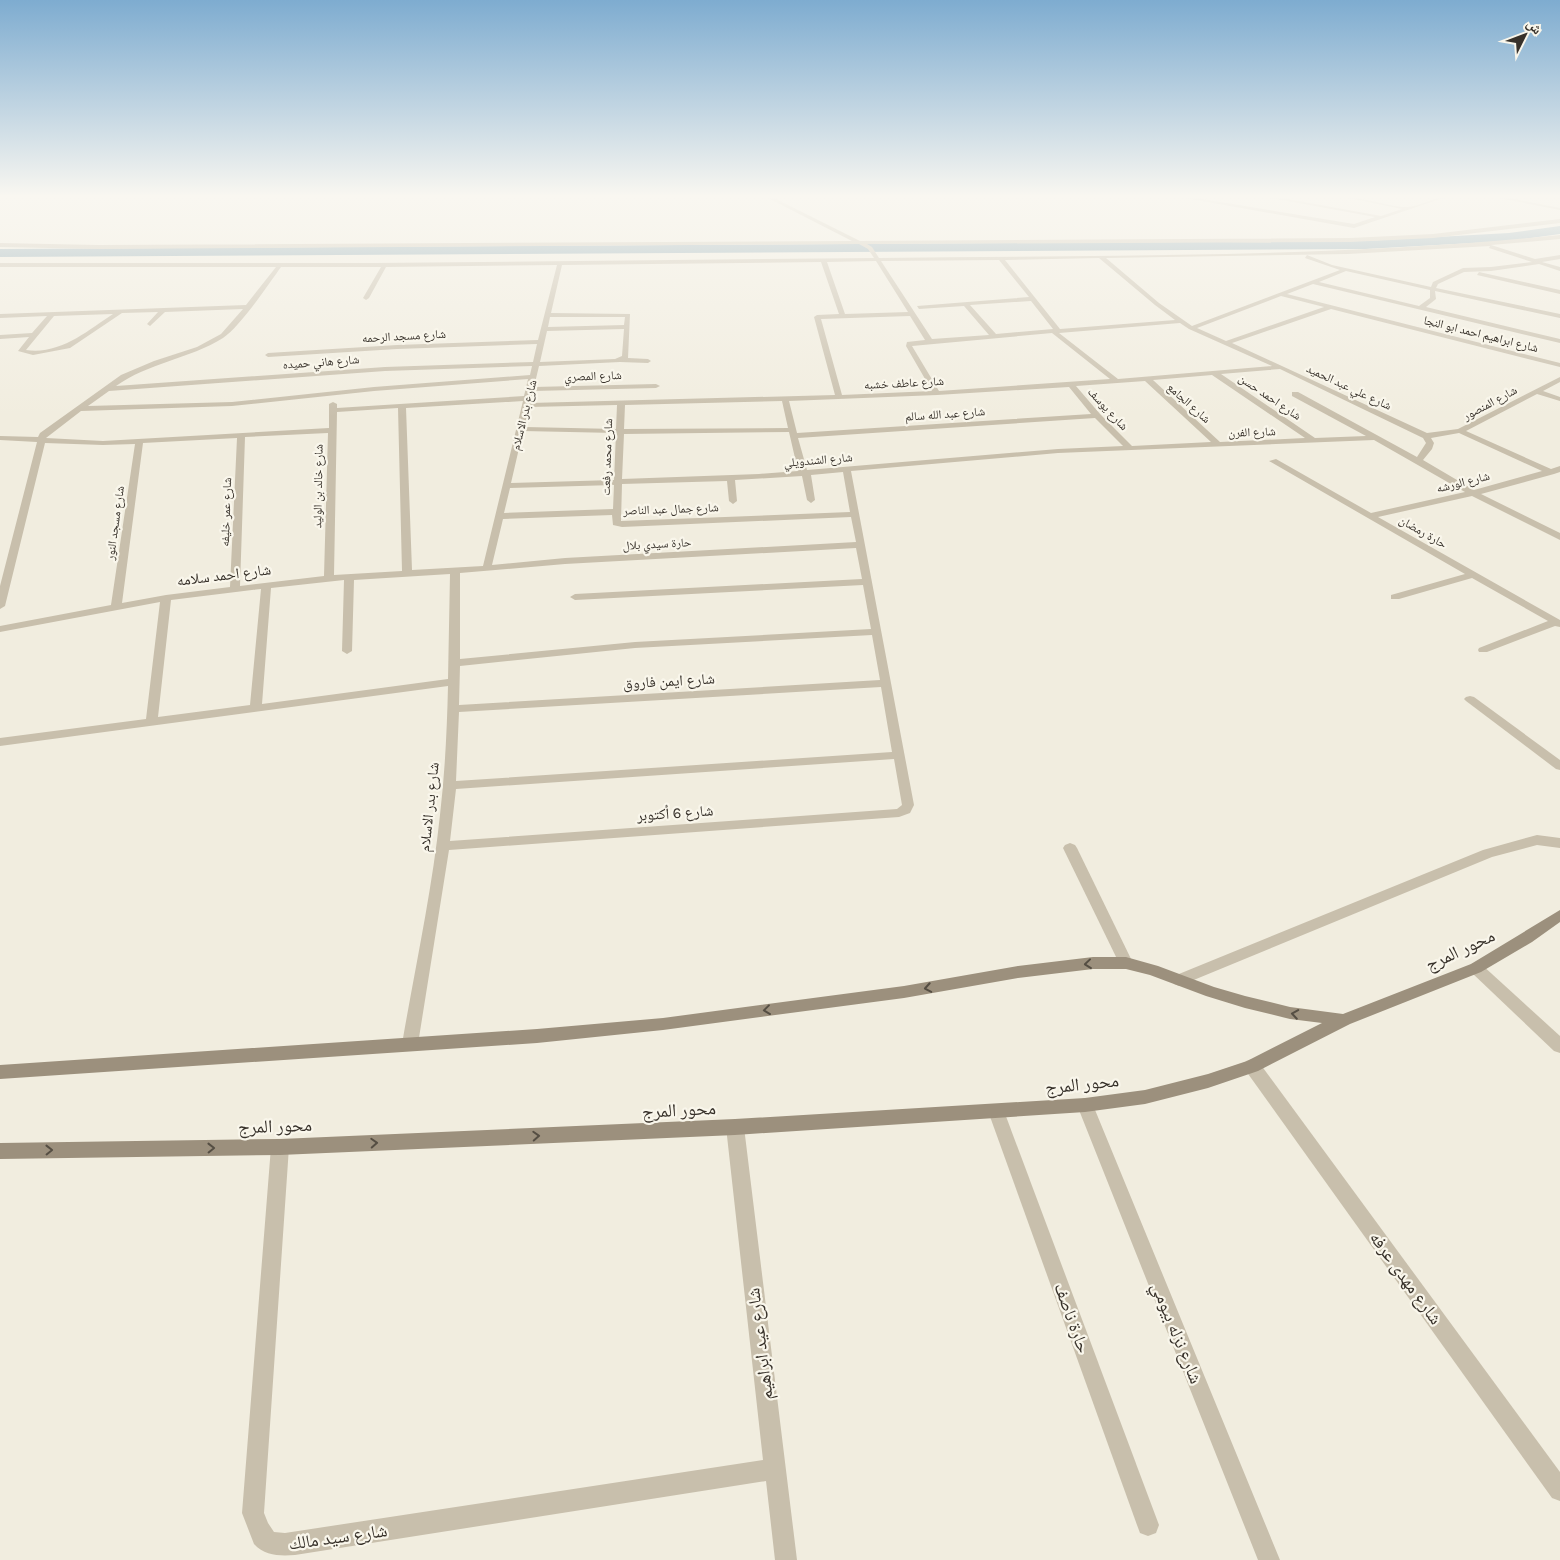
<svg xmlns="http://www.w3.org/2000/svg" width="1560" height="1560" font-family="Karla,'Noto Naskh Arabic',sans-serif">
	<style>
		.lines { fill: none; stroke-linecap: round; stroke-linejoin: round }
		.canal { fill: #809fac; fill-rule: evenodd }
		.lane { fill: #c8bfac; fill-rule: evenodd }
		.street { fill: #c8bfac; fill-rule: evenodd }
		.secondary { fill: #9c907d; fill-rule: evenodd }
		.oneway { stroke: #554e43 }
		.labels { text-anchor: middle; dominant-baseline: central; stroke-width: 4.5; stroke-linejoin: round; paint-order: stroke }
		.far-street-label { font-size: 12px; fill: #37312a; stroke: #f9f6eb }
		.street-label { font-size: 15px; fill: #37312a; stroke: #f9f6eb }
		.near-street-label { font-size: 18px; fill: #37312a; stroke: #f9f6eb }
	</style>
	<rect width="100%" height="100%" fill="#f1eddf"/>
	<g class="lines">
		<!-- canal -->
		<polygon class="canal" points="1560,226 1560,234 1509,241 1365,249 0,257 0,249 1365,241 1509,233"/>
		<!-- lane -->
		<g class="lane">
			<polygon points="1470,696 1474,697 1560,760 1560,770 1556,769 1466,701 1464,699 1466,697"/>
			<polygon points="1537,835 1560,838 1560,848 1537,845 1492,857 1184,984 1179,986 1174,984 1171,980 1174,976 1483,850"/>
			<polygon points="1070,843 1075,845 1077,848 1133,963 1131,967 1126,969 1121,967 1119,963 1063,848 1065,845"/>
		</g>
		<!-- street -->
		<g class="street">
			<path d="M768,198H774L860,241L1350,238L1433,234L1560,219V223L1433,238L1350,242L867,244L872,247L879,258C1106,255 1334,258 1560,235V239L1491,245L1535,259L1560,255V259L1542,262L1560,267V271L1539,264L1491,271L1464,272L1438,284L1436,288L1560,314V318L1435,291L1436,299L1426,307L1560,339V343L1313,284L1287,294L1560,363V367L1331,309L1232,343L1427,433L1458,429L1560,377V382L1543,391L1560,397V401L1537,394L1466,431L1551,469L1560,466V472L1554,474L1481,494L1560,533V540L1472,496L1378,517L1560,620V627L1555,626L1487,652H1479L1478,650L1479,648L1548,621L1472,578L1399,599H1391V595L1465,574L1269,461L1276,459L1371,513L1465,492L1374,440L1058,453L851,471L914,805L910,813L899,817L449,850L418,1044L416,1049L410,1051L404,1049L402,1044C415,968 432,891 440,815C445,772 447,729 448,686L0,746V738L146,719L160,602L0,632V626L111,605L135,444L103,445L45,443L5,606L0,609V586L37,442L0,440V436L38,437L40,433L121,375L154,361L197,347L221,334L243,309L165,312L150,326L147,324L158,312L122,313L70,348L33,355L18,351L29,337L0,339V335L32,333L47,316L0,318V314L246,305L276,267H0V263H374L874,258L868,249L859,244L98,249L0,247V243L98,245L852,241ZM1490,246L1489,248L1532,262L1491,267L1463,268L1433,282L1431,287L1332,265L1307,255L1305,258L1340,270L1192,326L1159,303L1106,258L1348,254ZM1099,258L1155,305L1175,320L1060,329L1005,260ZM999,260L1029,297L917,306L919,309L964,306L989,335L932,339L881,261ZM876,261L908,312L845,314L827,262ZM821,262L839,314L817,315L814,317L835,395L530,403L533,391L656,388L660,386L656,384L534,387L539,366L620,362L648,363L651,361L648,359L628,358L630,314L551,313L562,265ZM557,265L538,340L397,345L268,353L265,355L268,357L397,349L537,344L533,362L385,367L116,386C148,363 189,359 223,338C240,327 268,285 281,267H381L363,298L366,300L369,298L386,267ZM1346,271L1430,290V298L1419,306L1319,282ZM1281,296L1324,307L1226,341L1197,328ZM1031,301L1053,329L996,334L970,305ZM113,314C87,331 60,355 26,350L54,316ZM910,316L925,340L907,342L906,346L932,391L842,395L821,319ZM550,317H625L624,325L548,327ZM1180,323L1189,329L1272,366L1118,379L1059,333ZM624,329L622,356L615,359L540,362L547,331ZM1052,333L1110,379L939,391L912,346ZM532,366L530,375L374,387L232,402L88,406L109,391L385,371ZM1280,369L1423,438L1426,443L1417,457L1298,392H1292V396L1366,436L1315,438L1221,374ZM1212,375L1305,438L1220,442L1153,380ZM528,379L524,396L337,408V404L333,402L329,404V428L103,441L46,438L81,411L232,406L374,391ZM1145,381L1211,442L1132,446L1100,414L1076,386ZM1069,387L1091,414L797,433L789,401L937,395ZM523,401L483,566L412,570L406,408ZM782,401L788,428L624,429L625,405ZM617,405L616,429L525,427L529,407ZM398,408L402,571L334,575L337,412ZM1095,418L1123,446L1058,449L807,470L798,438ZM523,431L616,433L614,480L511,483ZM789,432L798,471L759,474L622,479L624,434ZM328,433L324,576L240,586L245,437ZM1459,433L1542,471L1474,490L1423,460L1432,449L1434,443L1431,438ZM237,438L230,587L166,595L122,603L143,443ZM843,472L850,512L621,521L622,484L727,481L729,501L733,504L737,501L735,480L802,476L807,500L811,503L815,500L811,475ZM614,485L613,509L504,513L510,488ZM612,515L613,525L622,527L851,517L856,542L565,558L492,565L503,519ZM856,548L862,579L575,594L570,597L575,600L863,585L871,629L635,642L460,659V573L565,564ZM450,574L448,679L262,704L271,588L344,580L342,651L347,654L352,651L354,580ZM261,589L250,705L158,717L171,600ZM872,635L880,680L459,705L460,666L635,648ZM881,687L892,752L456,781L459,712ZM894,759L902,805L897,809L450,841L456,789Z"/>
			<path d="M1185,198H1196L1354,224L1375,217L1271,198H1282L1381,216L1402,209L1349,198C1367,198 1394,208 1408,207C1421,206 1431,198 1443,198L1354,228Z"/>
			<polygon points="1499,198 1509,198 1560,208 1560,210"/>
			<polygon points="1479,272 1560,290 1560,294 1477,275"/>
			<polygon points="1476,962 1481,964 1560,1036 1560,1053 1554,1051 1471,972 1468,968 1471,964"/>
			<polygon points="1252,1059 1258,1061 1560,1472 1560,1501 1552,1498 1246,1071 1244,1066 1246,1061"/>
			<polygon points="1085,1098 1091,1100 1093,1105 1280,1560 1258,1560 1077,1105 1079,1100"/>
			<polygon points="996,1104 1002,1106 1004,1111 1159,1525 1156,1533 1148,1536 1140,1533 1137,1525 988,1111 990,1106"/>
			<path d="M735,1119L741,1122L744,1127L797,1560H775L766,1481L295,1555C280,1556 265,1556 254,1544L242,1513L271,1147L274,1142L280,1139L286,1142L289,1147L264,1513L268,1523L274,1532L285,1533L763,1460L726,1127L729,1122Z"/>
		</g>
		<!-- secondary -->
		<polygon class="secondary" points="1560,910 1560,922 1532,942 1481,972 1350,1024 1258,1071 1208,1088 1145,1104 1085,1112 735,1135 280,1155 0,1159 0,1143 280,1139 735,1119 1085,1098 1145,1090 1208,1074 1247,1061 1322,1023 1290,1019 1245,1008 1206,996 1150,975 1126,969 1093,969 1018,978 904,998 663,1030 537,1043 0,1079 0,1065 537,1029 663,1018 904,986 1018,966 1093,957 1126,957 1158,966 1214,987 1245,996 1290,1007 1343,1014 1471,964"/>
	</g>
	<!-- one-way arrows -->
	<defs><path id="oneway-chevron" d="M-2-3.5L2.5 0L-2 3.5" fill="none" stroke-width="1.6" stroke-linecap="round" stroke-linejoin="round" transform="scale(1.25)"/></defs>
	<g class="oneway">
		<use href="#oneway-chevron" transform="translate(1088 964) rotate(174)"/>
		<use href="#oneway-chevron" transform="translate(928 988) rotate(170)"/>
		<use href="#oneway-chevron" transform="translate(767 1010) rotate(173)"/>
		<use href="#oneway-chevron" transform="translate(1295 1014) rotate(-171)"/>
		<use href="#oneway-chevron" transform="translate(536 1136) rotate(-3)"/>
		<use href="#oneway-chevron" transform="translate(374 1143) rotate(-3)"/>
		<use href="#oneway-chevron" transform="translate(211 1148) rotate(-1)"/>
		<use href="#oneway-chevron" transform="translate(49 1150) rotate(-1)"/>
	</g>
	<!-- sky -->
	<linearGradient id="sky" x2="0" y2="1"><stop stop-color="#7eacd0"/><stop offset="0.47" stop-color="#f9f7f1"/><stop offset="1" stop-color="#f9f7f1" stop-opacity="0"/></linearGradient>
	<rect width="1560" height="417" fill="url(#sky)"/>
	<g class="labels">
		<!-- far-street labels -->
		<g class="far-street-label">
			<text transform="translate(1481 334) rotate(14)">شارع ابراهيم احمد ابو النجا</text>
			<text transform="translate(404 336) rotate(-3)">شارع مسجد الرحمه</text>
			<text transform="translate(321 362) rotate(-4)">شارع هاني حميده</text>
			<text transform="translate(593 376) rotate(-2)">شارع المصري</text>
			<text transform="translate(904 383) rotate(-3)">شارع عاطف خشبه</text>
			<text transform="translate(1349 387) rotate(25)">شارع علي عبد الحميد</text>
			<text transform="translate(1270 397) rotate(34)">شارع احمد حسن</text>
			<text transform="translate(1189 403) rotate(42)">شارع الجامع</text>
			<text transform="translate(1490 403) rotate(-28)">شارع المنصور</text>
			<text transform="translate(1108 409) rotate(47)">شارع يوسف</text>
			<text transform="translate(945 414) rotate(-4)">شارع عبد الله سالم</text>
			<text transform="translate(524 415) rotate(-76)">شارع بدر الاسلام</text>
			<text transform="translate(1252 432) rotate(-2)">شارع الفرن</text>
			<text transform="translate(607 457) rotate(-88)">شارع محمد رفعت</text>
			<text transform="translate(818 460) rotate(-5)">شارع الشندويلي</text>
			<text transform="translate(1463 482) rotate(-14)">شارع الورشه</text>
			<text transform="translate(318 486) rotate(-89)">شارع خالد بن الوليد</text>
			<text transform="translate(671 509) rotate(-2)">شارع جمال عبد الناصر</text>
			<text transform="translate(226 512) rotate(-88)">شارع عمر خليفه</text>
			<text transform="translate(115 523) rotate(-82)">شارع مسجد النور</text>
			<text transform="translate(1423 532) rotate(30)">حارة رمضان</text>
			<text transform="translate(657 544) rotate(-3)">حارة سيدي بلال</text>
		</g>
		<!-- street labels -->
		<g class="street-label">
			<text transform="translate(224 575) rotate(-7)">شارع احمد سلامه</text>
			<text transform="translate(669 681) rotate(-3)">شارع ايمن فاروق</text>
			<text transform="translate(429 807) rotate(-84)">شارع بدر الاسلام</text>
			<text transform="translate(675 813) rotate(-4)">شارع 6 أكتوبر</text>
		</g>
		<!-- near-street labels -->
		<g class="near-street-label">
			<text transform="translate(1460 950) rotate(-25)">محور المرج</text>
			<text transform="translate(1082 1084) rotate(-6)">محور المرج</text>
			<text transform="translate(679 1110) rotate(-3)">محور المرج</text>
			<text transform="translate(275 1126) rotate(-2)">محور المرج</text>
			<text transform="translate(1406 1278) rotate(54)">شارع مهدى عرفه</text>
			<text transform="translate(1072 1318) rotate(70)">حارة ناصف</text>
			<text transform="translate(1177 1333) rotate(68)">شارع نزله بيومي</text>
			<text transform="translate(760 1344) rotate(-97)">شارع عيد ابراهيم</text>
			<text transform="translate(338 1537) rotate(-8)">شارع سيد مالك</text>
		</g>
	</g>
	<!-- north arrow -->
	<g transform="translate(1525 35) rotate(48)" stroke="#f9f6eb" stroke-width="4" paint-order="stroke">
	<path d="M0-4L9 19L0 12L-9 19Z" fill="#37312a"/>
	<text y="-8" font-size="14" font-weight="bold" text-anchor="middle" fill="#37312a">ش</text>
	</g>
</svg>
